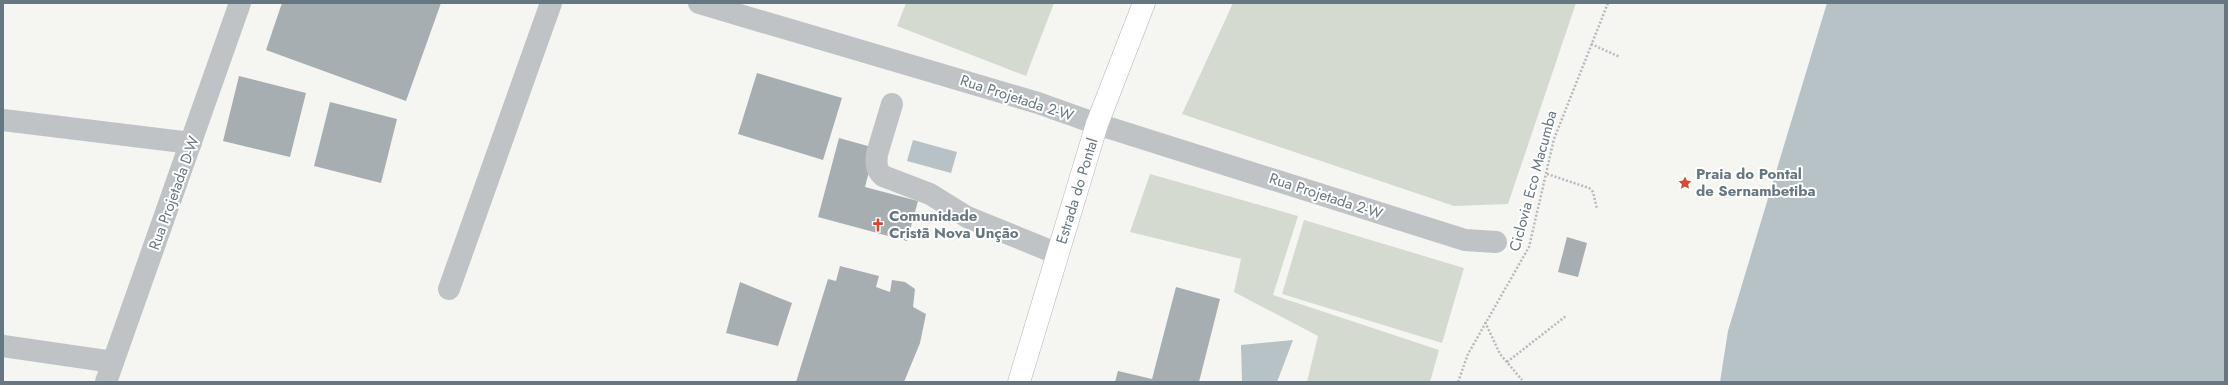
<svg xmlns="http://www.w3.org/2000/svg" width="2228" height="385" font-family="Jost,sans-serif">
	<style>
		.green { fill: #d5dad1 }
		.water { fill: #b6c2c5 }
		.building { fill: #a7aeb2 }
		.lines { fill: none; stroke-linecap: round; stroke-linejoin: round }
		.major-casing { stroke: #b0b5b8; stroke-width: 23 }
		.path { stroke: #b7babc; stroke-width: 2.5; stroke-dasharray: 2 2; stroke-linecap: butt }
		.minor { stroke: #bfc3c6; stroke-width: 22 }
		.major { stroke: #fff; stroke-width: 22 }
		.labels { text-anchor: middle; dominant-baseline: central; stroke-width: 4; stroke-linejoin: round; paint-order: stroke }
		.street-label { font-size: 15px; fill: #677781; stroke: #fff }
		.poi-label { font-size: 15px; font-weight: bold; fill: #677781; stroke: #fff; text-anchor: start }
	</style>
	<rect width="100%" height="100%" fill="#f5f5f2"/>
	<!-- green -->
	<g class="green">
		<polygon points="906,3 1054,3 1026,76 897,26"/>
		<polygon points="1233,3 1576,3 1508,204 1454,206 1182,114"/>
		<polygon points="1150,174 1298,216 1273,295 1439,350 1430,382 1307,382 1318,336 1234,292 1241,259 1130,232"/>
		<polygon points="1304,220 1464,268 1442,343 1282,294"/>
	</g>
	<!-- water -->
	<g class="water">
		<polygon points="1827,3 2225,3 2225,382 1720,382 1728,331"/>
		<polygon points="913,140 957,152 951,173 907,161"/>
		<polygon points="1293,340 1277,382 1242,382 1241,345"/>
	</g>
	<!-- building -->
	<g class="building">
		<polygon points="282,3 441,3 406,101 266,50"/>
		<polygon points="757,73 842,98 823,160 738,134"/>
		<polygon points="239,76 306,93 290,157 223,141"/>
		<polygon points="330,102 397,119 381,183 314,166"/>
		<polygon points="839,138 875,148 865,187 918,201 907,241 818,217"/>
		<polygon points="1567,237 1587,243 1578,277 1558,272"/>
		<polygon points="840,266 879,276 876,287 890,292 892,280 905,282 915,289 913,307 926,314 920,343 904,382 796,382 828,279 836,281"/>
		<polygon points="740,282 792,303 778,346 726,333"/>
		<polygon points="1176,287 1220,299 1199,382 1115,382 1118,371 1152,379"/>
	</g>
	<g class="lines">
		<!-- major casing -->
		<g class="major-casing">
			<polyline id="major" points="1019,382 1097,124 1144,3"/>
		</g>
		<!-- path -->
		<g class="path">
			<polyline points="1591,44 1620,57"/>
			<polyline points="1547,174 1589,188 1593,192 1597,209"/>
			<polyline points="1485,322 1500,354 1522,380"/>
			<polyline points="1507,362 1566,316"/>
			<polyline points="1458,382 1468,354 1529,247 1554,139 1608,3"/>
		</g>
		<!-- minor -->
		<g class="minor">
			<polyline points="699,3 1038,103 1097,124 1465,240 1496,242"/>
			<path d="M892,104L877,154C876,163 876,170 883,176L930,194L967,217L1058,254"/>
			<polyline points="3,120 191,143"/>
			<polyline points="449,289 551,3"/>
			<polyline points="3,346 113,362"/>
			<polyline points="106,382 240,3"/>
		</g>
		<!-- major -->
		<use href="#major" class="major"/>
	</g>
	<!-- icons -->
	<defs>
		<g id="sight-bare" transform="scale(1.08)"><path d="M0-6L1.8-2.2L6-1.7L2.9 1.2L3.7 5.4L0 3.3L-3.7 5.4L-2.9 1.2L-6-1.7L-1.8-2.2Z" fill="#d44b33" stroke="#fff" stroke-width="2.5" paint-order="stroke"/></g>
		<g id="church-bare" transform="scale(1.08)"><path d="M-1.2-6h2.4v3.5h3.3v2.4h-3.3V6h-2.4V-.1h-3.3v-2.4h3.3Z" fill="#d44b33" stroke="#fff" stroke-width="2.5" paint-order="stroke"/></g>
	</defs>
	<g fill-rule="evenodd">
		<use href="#sight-bare" x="1685" y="183"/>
		<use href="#church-bare" x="878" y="225"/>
	</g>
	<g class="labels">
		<!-- street labels -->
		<g class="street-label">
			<text transform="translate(1017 98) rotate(18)">Rua Projetada 2-W</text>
			<text transform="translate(1533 181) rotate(-75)">Ciclovia Eco Macumba</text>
			<text transform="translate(1077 191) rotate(-73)">Estrada do Pontal</text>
			<text transform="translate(174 193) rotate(-70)">Rua Projetada D-W</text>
			<text transform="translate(1326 196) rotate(18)">Rua Projetada 2-W</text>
		</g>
		<!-- poi labels -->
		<g class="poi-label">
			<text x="1696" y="174">Praia do Pontal<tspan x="1696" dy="17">de Sernambetiba</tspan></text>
			<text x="889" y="216">Comunidade<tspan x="889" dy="17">Cristã Nova Unção</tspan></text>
		</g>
	</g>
	<!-- border -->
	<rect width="2228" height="385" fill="none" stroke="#677781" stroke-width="8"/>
</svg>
